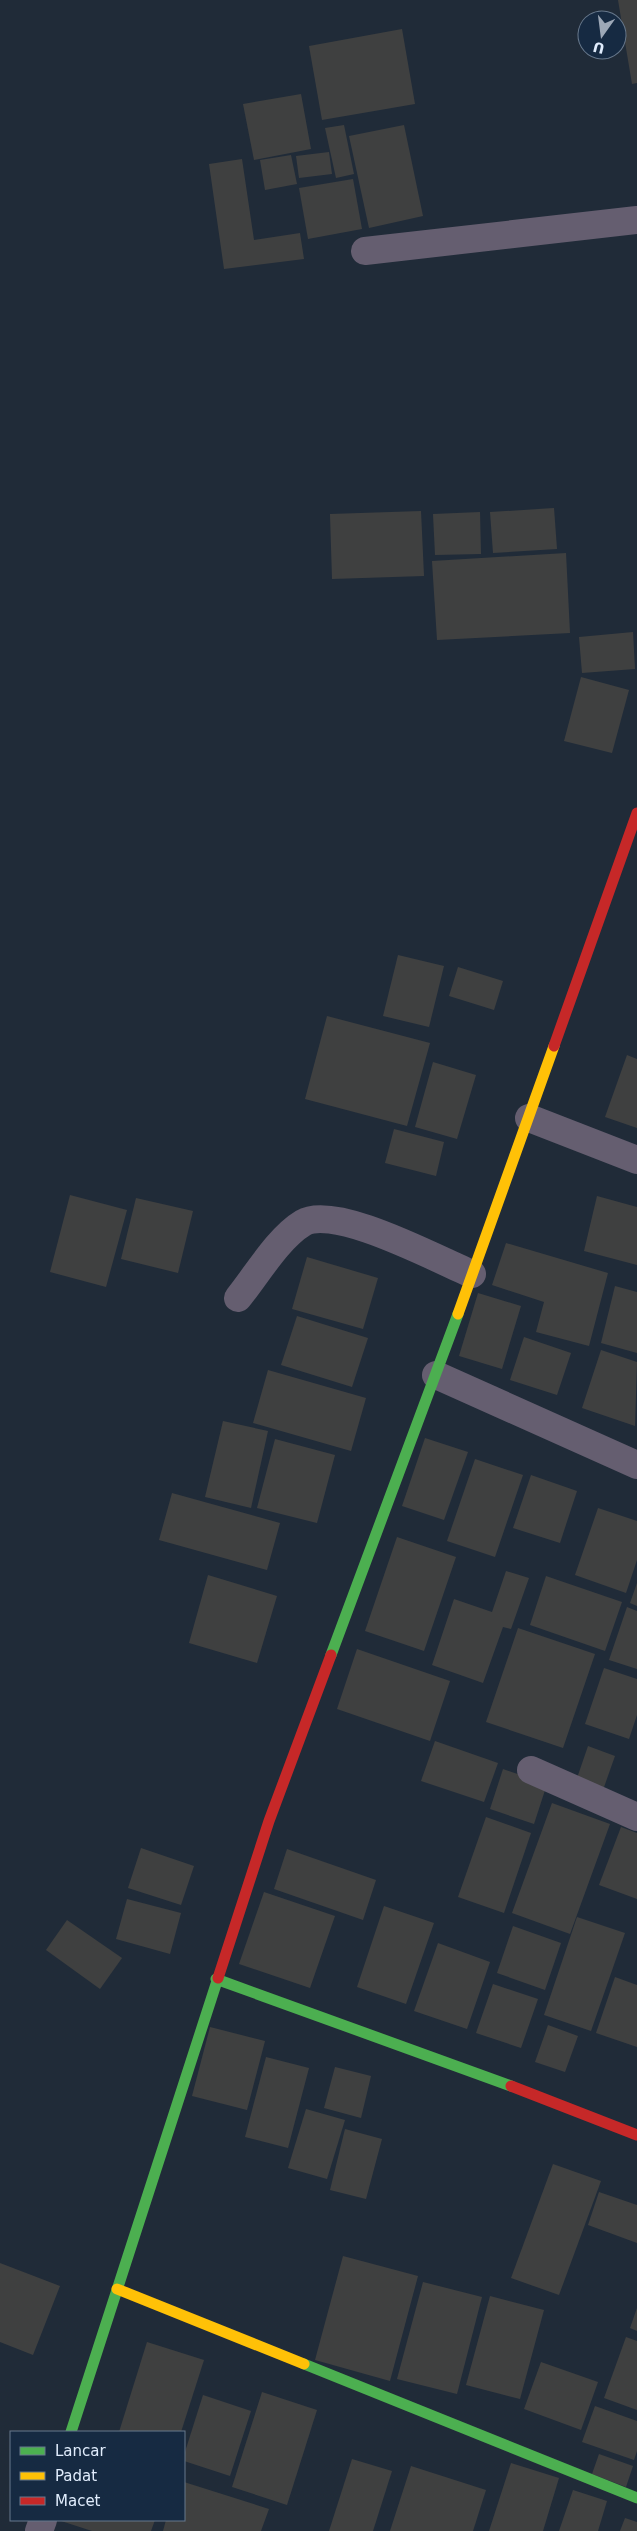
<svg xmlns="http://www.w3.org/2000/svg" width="637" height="2531" font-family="'DejaVu Sans',sans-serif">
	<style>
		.building { fill: #3f4040 }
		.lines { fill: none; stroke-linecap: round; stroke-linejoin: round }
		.street { stroke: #655e70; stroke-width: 28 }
		.fast { stroke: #4caf50; stroke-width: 11 }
		.slow { stroke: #ffc107; stroke-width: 11 }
		.jam { stroke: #c62828; stroke-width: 11 }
	</style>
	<rect width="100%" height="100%" fill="#202b38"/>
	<!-- building -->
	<g class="building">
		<polygon points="618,0 637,0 637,83 632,84"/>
		<polygon points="402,29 415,104 322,120 309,46"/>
		<polygon points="301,94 311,149 254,160 243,104"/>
		<polygon points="344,125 354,174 336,178 325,128"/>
		<polygon points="404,125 423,216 369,228 349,136"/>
		<polygon points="329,152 332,174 299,178 296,156"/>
		<polygon points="291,155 297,184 265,190 260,160"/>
		<polygon points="242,159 254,240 300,233 304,259 224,269 209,164"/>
		<polygon points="353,179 362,229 308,239 299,188"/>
		<polygon points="554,508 557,549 493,553 490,512"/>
		<polygon points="421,511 424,576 332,579 330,514"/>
		<polygon points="480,512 481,554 435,555 433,514"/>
		<polygon points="566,553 570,633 437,640 432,561"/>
		<polygon points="633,632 635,669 582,673 579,637"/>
		<polygon points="581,677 629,690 612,753 564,741"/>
		<polygon points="398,955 444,966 429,1027 383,1016"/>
		<polygon points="458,967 503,981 494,1010 449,996"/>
		<polygon points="327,1016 430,1043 407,1126 305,1099"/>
		<polygon points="627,1055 637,1059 637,1128 605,1117"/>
		<polygon points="433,1062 476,1075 457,1139 415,1127"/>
		<polygon points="394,1129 444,1142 436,1176 385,1163"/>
		<polygon points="70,1195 127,1210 106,1287 50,1272"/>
		<polygon points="597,1196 637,1207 637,1265 584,1251"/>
		<polygon points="136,1198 193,1211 178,1273 121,1259"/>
		<polygon points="506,1243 608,1273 589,1346 536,1332 544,1302 492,1285"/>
		<polygon points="307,1257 378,1278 363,1329 292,1309"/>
		<polygon points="615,1286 637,1292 637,1353 601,1343"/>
		<polygon points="478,1293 521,1306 502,1369 459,1356"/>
		<polygon points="297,1316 368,1338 352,1387 281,1365"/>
		<polygon points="524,1337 571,1353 557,1395 510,1380"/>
		<polygon points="601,1350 637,1362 635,1426 582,1408"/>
		<polygon points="268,1370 366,1398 351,1451 253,1423"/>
		<polygon points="223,1421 268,1431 251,1508 205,1497"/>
		<polygon points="425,1438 468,1452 444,1520 402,1506"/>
		<polygon points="275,1439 335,1455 317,1523 257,1508"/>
		<polygon points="475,1459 523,1475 495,1557 447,1541"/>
		<polygon points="531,1475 577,1491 560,1543 513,1528"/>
		<polygon points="172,1493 280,1523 267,1570 159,1540"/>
		<polygon points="598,1508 637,1521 637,1560 626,1593 575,1575"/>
		<polygon points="397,1537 456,1557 424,1651 365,1631"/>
		<polygon points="506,1571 529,1578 511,1629 503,1627 483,1683 432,1665 454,1599 492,1612"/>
		<polygon points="208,1575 277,1596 257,1663 189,1643"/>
		<polygon points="546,1576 622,1602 605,1651 530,1625"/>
		<polygon points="637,1583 637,1606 630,1603"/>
		<polygon points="627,1607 637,1611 637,1669 609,1660"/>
		<polygon points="518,1628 595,1654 563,1748 486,1722"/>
		<polygon points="357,1649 450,1681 430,1741 337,1709"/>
		<polygon points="604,1668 637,1679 637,1715 629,1739 585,1724"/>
		<polygon points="435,1741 498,1763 484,1802 421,1781"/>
		<polygon points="588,1746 615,1756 603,1790 576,1781"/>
		<polygon points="503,1769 547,1784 534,1824 490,1809"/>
		<polygon points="552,1803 610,1824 570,1934 512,1913"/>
		<polygon points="486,1817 531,1833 504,1913 458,1897"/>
		<polygon points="621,1827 637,1833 637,1899 599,1885"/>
		<polygon points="141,1848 194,1866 181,1905 128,1888"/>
		<polygon points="287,1849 376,1880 363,1920 274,1889"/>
		<polygon points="264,1892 335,1916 310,1988 239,1964"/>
		<polygon points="127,1899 181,1913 170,1954 116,1939"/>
		<polygon points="384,1906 434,1923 406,2004 357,1987"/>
		<polygon points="577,1917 625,1933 591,2031 544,2015"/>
		<polygon points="67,1920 122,1958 100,1989 46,1950"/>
		<polygon points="513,1926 561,1943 545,1990 497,1973"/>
		<polygon points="438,1943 490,1962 467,2029 414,2011"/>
		<polygon points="615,1977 637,1985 637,2047 596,2033"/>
		<polygon points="493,1984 538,1999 521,2048 476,2033"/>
		<polygon points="548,2025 578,2036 565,2072 535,2062"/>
		<polygon points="210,2027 265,2041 247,2110 192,2096"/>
		<polygon points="266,2057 309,2068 288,2148 245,2137"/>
		<polygon points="335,2067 371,2076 361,2118 324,2108"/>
		<polygon points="306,2109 345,2120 327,2179 288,2168"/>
		<polygon points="345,2129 382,2139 366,2199 330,2190"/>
		<polygon points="553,2164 601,2181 559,2295 511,2278"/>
		<polygon points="599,2192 637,2205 637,2243 588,2225"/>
		<polygon points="343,2256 418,2276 390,2381 315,2360"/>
		<polygon points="0,2263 60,2286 33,2355 0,2342"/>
		<polygon points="423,2282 482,2297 457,2394 397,2379"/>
		<polygon points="490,2296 544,2310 520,2399 466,2385"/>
		<polygon points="637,2308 637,2331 630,2328"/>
		<polygon points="626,2337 637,2341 637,2410 604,2398"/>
		<polygon points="147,2342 204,2360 181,2432 119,2432"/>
		<polygon points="541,2362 598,2382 581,2430 524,2409"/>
		<polygon points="262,2392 317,2410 287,2505 232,2487"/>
		<polygon points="203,2395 251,2411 230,2476 184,2461 184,2455"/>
		<polygon points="595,2406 637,2421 637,2451 634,2460 582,2442"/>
		<polygon points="599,2454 633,2466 626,2487 592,2474"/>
		<polygon points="352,2459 392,2471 373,2531 329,2531"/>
		<polygon points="511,2463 559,2478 543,2531 489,2531"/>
		<polygon points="411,2466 486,2490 473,2531 390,2531"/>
		<polygon points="184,2482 269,2509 261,2531 163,2531 166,2520 184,2520"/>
		<polygon points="573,2490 607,2501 598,2531 559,2531"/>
		<polygon points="625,2518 637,2522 637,2531 620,2531"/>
		<polygon points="58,2520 155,2520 151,2531 92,2531"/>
	</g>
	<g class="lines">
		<!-- street -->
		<g class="street">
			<polyline points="365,251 637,220"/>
			<polyline points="529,1118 637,1160"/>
			<path d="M238,1298C256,1276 278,1238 303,1223C335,1204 438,1260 472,1274"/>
			<polyline points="436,1375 637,1465"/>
			<polyline points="531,1770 637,1817"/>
			<polyline points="39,2531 43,2520"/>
		</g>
		<!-- fast -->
		<g class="fast">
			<polyline points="331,1655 458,1314"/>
			<polyline points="216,1979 511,2086"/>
			<polyline points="304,2364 637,2498"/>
			<polyline points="71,2432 218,1978"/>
		</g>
		<!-- slow -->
		<g class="slow">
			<polyline points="458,1314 554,1046"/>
			<polyline points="117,2289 304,2364"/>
		</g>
		<!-- jam -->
		<g class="jam">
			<polyline points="554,1046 637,813"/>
			<polyline points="218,1978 269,1821 331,1655"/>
			<polyline points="511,2086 637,2135"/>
		</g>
	</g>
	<!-- legend -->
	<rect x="10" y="2431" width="175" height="90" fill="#162a42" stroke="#67788c"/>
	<rect x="20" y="2447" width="25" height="8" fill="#4caf50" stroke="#67788c"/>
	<text x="55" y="2456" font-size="15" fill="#e0ecfc">Lancar</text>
	<rect x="20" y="2472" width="25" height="8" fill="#ffc107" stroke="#67788c"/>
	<text x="55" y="2481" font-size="15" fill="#e0ecfc">Padat</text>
	<rect x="20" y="2497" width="25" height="8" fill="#c62828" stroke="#67788c"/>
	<text x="55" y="2506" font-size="15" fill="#e0ecfc">Macet</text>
	<!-- north arrow -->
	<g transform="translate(602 35) rotate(194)"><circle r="24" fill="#162a42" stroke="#67788c"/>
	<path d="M0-4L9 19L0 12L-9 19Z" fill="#9da8b7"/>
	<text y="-8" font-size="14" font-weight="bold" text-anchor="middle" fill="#e0ecfc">U</text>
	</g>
</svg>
